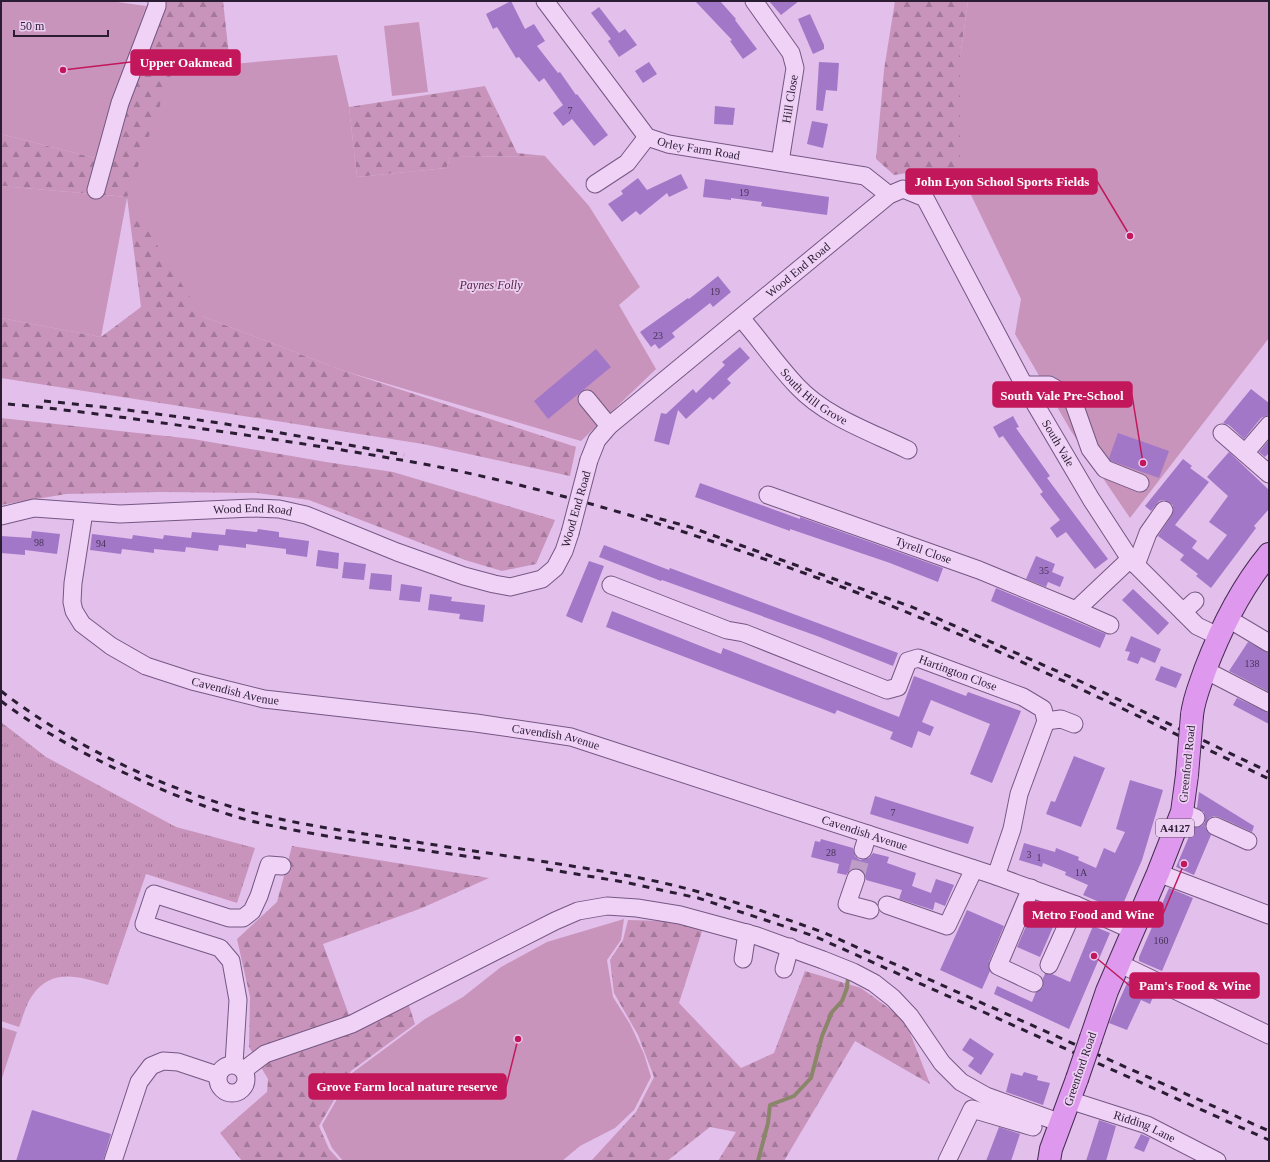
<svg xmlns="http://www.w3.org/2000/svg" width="1270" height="1162" font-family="'Times New Roman',serif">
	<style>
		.grass { fill: url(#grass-tufts) }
		.forest { fill: url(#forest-firs) }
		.park { fill: #c894bb }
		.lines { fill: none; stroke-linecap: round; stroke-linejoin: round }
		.stream { stroke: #8a866a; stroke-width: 4 }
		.building { fill: #a377c7 }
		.minor-tunnel { stroke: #be9ec6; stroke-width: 17; stroke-dasharray: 17 8; stroke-linecap: butt }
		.minor-casing { stroke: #745883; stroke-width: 19 }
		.major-casing { stroke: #422d50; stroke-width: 24 }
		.minor { stroke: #f0d2f7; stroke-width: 17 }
		.major { stroke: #de98ed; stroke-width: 22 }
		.rail { stroke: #2a1c33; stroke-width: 3; stroke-dasharray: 7 7; stroke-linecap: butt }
		.minor-bridge-casing { stroke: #745883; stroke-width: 19; stroke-linecap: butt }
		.major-bridge-casing { stroke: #422d50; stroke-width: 24; stroke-linecap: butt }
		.minor-bridge { stroke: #f0d2f7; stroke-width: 17 }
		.major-bridge { stroke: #de98ed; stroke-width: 22 }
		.labels { text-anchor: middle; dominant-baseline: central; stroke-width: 3.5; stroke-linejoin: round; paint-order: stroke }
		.number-label { font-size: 10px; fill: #483358 }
		.shield { fill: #edcef3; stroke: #64516d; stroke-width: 1 }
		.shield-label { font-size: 11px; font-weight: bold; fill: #2a1c33 }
		.street-label { font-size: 12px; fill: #2a1c33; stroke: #edcef3 }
		.park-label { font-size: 12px; font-style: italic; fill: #4e243e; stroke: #edcef3 }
		.leader { fill: none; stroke: #c2185b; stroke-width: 1.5 }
		.callout-dot { fill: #c2185b; stroke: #edcef3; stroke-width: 1.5 }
		.callout { fill: #c2185b; stroke: #c2185b; stroke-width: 1.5 }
		.callout-label { font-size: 13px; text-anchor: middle; font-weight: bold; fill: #fff }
	</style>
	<defs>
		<pattern id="grass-tufts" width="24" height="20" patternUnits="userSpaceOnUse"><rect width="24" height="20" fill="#c894bb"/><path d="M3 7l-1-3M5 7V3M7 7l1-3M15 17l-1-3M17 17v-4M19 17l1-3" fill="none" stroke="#a37899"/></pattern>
		<pattern id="forest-firs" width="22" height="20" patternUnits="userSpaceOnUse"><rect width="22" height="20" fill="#c894bb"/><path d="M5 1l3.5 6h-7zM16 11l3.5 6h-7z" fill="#a37899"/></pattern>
	</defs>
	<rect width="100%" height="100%" fill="#e3bfeb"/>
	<!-- grass -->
	<path class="grass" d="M1,722L46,757L176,827L255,848L237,903L146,874L108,985C79,977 52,967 32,996C26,1004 23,1017 19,1027L1,1021Z"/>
	<!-- forest -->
	<g class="forest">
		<polygon points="153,1 223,1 230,65 173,69 202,316 344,371 576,447 570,476 423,444 1,378 1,318 101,337 141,307 127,197 1,186 1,134 95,158 146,6"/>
		<polygon points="895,1 968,1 960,58 960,172 920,171 894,175 876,159 884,70"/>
		<polygon points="485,86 517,153 545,156 450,157 447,168 357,177 349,107"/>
		<polygon points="1,418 193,439 326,462 393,472 555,520 536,564 502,571 465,560 309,500 257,493 161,492 66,494 1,505"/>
		<polygon points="292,846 489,878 422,908 323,944 349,1015 405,993 415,1024 351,1071 319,1126 329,1149 340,1161 242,1161 220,1133 267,1092 268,1079 249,1047 250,997 237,939 277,902"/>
		<polygon points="628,920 665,921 703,928 679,1003 741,1068 774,1053 805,971 861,988 905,1020 930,1084 855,1041 784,1161 718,1161 736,1132 710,1127 667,1161 591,1161 636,1112 654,1077 638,1035 614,993 610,960 623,940"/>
	</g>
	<!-- park -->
	<g class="park">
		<polygon points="1,1 110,1 146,6 95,158 1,134"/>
		<polygon points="968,1 1269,1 1269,338 1130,518 1071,431 1015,334 1021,299 960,172 960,58"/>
		<polygon points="419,22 428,92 392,96 384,26"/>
		<polygon points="337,55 349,107 357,177 447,168 450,157 545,156 589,206 640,287 619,305 656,369 581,441 344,371 202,316 127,198 101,337 1,318 1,186 127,197 173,69"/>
		<polygon points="624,919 621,940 607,960 613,997 630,1024 644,1054 651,1077 634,1110 615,1128 580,1146 562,1161 343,1161 332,1148 322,1125 352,1073 425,1019 463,997 501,967 547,942"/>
		<polygon points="1,1027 17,1032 1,1081"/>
	</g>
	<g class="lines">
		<!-- stream -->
		<polyline class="stream" points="758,1161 768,1123 770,1105 794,1096 811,1078 822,1036 832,1012 842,1001 847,988 848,977"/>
	</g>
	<!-- building -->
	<g class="building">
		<polygon points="511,1 525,29 534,24 545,41 537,46 558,73 560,72 576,95 577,94 608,135 594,146 572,119 563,126 553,113 563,105 544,78 539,82 519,57 516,58 497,27 493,29 486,14"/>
		<polygon points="695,1 720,1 736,19 735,20 757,49 743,59 730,41 732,40"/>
		<polygon points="769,1 799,1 781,15"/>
		<polygon points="599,7 619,33 625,29 637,45 619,57 608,41 611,39 591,13"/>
		<polygon points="810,14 824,45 824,49 813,54 798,19"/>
		<polygon points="649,62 657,74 643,83 635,71"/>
		<polygon points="819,62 839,63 837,91 826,90 823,111 816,110"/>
		<polygon points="715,106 735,108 733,125 714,124"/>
		<polygon points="812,121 828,124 823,148 807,144"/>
		<polygon points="681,174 688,188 669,197 667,193 640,215 636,211 622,222 608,204 623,194 621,191 638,178 647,190"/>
		<polygon points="705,179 829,197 827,215 761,206 762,202 731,198 731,200 703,197"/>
		<polygon points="718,276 731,292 713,307 710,303 672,333 675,337 659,349 655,344 651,347 640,332 688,298 689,299"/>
		<polygon points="740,347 750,358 727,379 731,383 713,400 710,397 686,419 678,410 669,445 654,441 661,413 666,414 693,389 696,393 725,365 722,362"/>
		<polygon points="596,349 611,367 548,419 534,401"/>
		<polygon points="1251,389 1269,403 1269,415 1261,418 1244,439 1229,425 1223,423"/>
		<polygon points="1013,416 1019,427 1016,428 1050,476 1047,478 1108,559 1095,569 1066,532 1057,538 1050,528 1060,520 1040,494 1043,492 1003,436 999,438 993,427"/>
		<polygon points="1118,433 1169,451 1159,478 1111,461 1109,458"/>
		<polygon points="1269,440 1269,453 1265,457 1259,452"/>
		<polygon points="1229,452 1269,490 1269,509 1254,526 1256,528 1211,588 1196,576 1198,574 1180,560 1184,555 1158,536 1172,515 1173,505 1164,500 1159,501 1151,511 1145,506 1183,459 1192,466 1190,468 1209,482 1175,525 1197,541 1192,548 1208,560 1227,535 1209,522 1228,496 1207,477"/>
		<polygon points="700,483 800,519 800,517 943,568 938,582 890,563 790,529 790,531 695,497"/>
		<polygon points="226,529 257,532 258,529 279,532 279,537 309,541 307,557 286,554 286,549 246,544 246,548 219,545 218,551 186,547 185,552 154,549 154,553 122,549 121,554 90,550 92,534 132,539 133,535 163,539 164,535 191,538 192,532 225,535"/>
		<polygon points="32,531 60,534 57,554 25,550 25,555 1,553 1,536 31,538"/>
		<polygon points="604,545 669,570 670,568 898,653 893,666 817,636 662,580 661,581 599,557"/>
		<polygon points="318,550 339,553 338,569 316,566"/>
		<polygon points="1036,556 1055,564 1052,572 1064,577 1060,587 1048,582 1046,587 1026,579"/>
		<polygon points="589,561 604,566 582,623 566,616"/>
		<polygon points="344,562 366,564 364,580 342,578"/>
		<polygon points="371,573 392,575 391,591 369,589"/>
		<polygon points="401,584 422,587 420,602 399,600"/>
		<polygon points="996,588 1106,634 1100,648 991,601"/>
		<polygon points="1133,589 1169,623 1158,635 1122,600"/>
		<polygon points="430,594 452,597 451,601 485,605 483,622 459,619 460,614 428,610"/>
		<polygon points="612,611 721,654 723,648 899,717 914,676 966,696 968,692 1021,711 992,783 970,774 990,724 931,700 922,722 934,727 930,736 918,731 912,748 890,739 893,732 837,710 835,714 606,627"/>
		<polygon points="1131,636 1161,649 1155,663 1141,657 1138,664 1127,660 1130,652 1125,651"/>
		<polygon points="1248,642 1269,653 1269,692 1229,671"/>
		<polygon points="1161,666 1182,674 1176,688 1155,680"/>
		<polygon points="1237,698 1269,713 1269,724 1233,705"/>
		<polygon points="1074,756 1105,768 1081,827 1046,814 1051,801 1055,802"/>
		<polygon points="1130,780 1163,790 1142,860 1120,911 1083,895 1088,885 1065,875 1066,872 1043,863 1042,867 1019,860 1024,843 1055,852 1056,848 1079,857 1078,860 1096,868 1104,848 1115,853 1125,832 1116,829"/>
		<polygon points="1199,792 1254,826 1252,832 1219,817 1214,816 1209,818 1205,827 1211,835 1194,875 1176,867 1193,827 1202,826 1205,822 1204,812 1197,808"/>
		<polygon points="875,796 974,827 968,844 870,814"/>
		<polygon points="821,839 853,848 855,856 860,860 869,858 873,853 889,857 887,863 916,873 912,886 931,893 936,879 954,885 945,906 935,902 933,910 899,899 902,890 866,880 864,872 859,868 850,870 846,875 837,873 839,864 811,857 815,841 820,842"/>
		<polygon points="1169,888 1193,898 1162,971 1139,961 1139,957"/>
		<polygon points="967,910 1004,926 989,962 990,971 982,989 940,970"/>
		<polygon points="1030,917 1053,927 1040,957 1017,947"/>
		<polygon points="1093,926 1110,933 1069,1029 994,994 997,986 1032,1002 1036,992 1043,987 1043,978 1045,974 1052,974 1070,982"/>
		<polygon points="1128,981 1155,993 1150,1004 1141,1000 1127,1030 1109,1023"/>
		<polygon points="970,1038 994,1054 981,1075 968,1066 974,1058 962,1050"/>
		<polygon points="1024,1072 1038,1076 1037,1080 1050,1083 1043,1105 1006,1092 1011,1073 1022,1076"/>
		<polygon points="32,1110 111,1134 103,1161 16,1161"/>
		<polygon points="1099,1120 1116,1126 1106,1161 1086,1161"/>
		<polygon points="999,1127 1020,1134 1011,1161 986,1161"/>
		<polygon points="1141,1134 1150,1138 1144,1152 1134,1148"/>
	</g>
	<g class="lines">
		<!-- minor-tunnel -->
		<polyline class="minor-tunnel" points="856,878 863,850"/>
		<!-- minor casing -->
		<g class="minor-casing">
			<g id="minor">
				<path id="s1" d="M545,1L647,137L668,144L865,176L889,195"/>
				<polyline points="754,1 791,53 795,68 780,162"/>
				<polyline points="595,184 627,163 647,137"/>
				<polyline points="96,190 120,103 157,6 157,1"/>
				<path id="s2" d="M741,318C760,340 777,365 797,386C826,417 871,432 908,450"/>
				<polyline points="1024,385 1049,385 1072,398 1090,449 1105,469 1140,483"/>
				<polyline points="587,399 609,426"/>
				<polyline points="1222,433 1269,474"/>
				<polyline points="1245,453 1269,425"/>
				<path id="s3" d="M589,460L597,440L609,426L889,195L903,189L925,198L1024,385L1091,499L1130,559L1197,626L1218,636"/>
				<path id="s4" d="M768,495L979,570L1076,610L1130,559"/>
				<path id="s5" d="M84,512L73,583L72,602L74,611L82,624L111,646L146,666L192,681L264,699L476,723L571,737L996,876L1076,905L1132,930"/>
				<path id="s6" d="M1,516L34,508L120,514L252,508L279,509L306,515L397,552L464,576L494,584L510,587L542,579L555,568L564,551L570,533"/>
				<polyline points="1136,565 1148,533 1164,510"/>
				<path id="s7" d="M611,585L727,630L744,633L887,690L898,687L908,661L918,658L1023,697L1043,709L1046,721L1019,794L1012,829L996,876"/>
				<polyline points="1076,610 1110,625"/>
				<polyline points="1183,612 1195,601"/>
				<polyline points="1227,618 1269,643"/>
				<polyline points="1205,670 1269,703"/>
				<polyline points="1046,721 1061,719 1074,724"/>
				<polyline points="1182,812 1196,818"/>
				<polyline points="1215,826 1248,841"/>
				<polyline points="863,850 868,834"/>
				<polyline points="1158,873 1269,915"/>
				<polyline points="856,878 847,904 870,910"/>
				<polyline points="1031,888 998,966 1034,983"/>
				<polyline points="887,905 947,926 974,869"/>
				<polyline points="743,959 747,933"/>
				<polyline points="1118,963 1269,1035"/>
				<polyline points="1049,965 1076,905"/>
				<polyline points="784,969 790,947"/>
				<polyline points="234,1064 238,1000 231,961 220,948 144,924 154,894 229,918 243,918 252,911 259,896 269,865 282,866"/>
				<circle cx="232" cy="1079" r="14"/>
				<polyline points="244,1070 265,1054 352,1024 555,921 578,911 607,906 637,908 680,915 757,936 823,960 853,972 874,983 893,998 910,1016 942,1063 961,1082 986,1096 1061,1123"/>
				<path id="s8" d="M1069,1100L1147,1125L1217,1161"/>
				<polyline points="113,1161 139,1082 151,1066 163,1061 178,1062 217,1075"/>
				<polyline points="947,1161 972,1109 1033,1127"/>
			</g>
		</g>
		<!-- major casing -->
		<g class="major-casing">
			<g id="major">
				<path d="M1192,715C1194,698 1200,685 1205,670C1221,628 1240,589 1269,554"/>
				<polyline points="1091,1038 1107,991 1158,873 1182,812 1187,775"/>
				<polyline points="1049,1161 1051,1149 1077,1079"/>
			</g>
		</g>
		<!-- minor -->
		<use href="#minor" class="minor"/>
		<!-- major -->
		<use href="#major" class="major"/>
		<!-- rail -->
		<g class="rail">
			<path d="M44,401C165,412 285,433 404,455"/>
			<path d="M8,404C83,411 157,422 232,433C298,443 364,453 429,465C516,482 603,506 687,533C775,562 864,593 949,630C1057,676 1163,728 1269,779"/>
			<polyline points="646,515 690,527 912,607 1084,683 1269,772"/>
			<path d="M1,691C72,746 164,789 250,812C297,824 344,831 392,838C469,851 547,861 624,875C693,887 759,909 825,933L1269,1131"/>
			<path d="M1,701C53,740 111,768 170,793C201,805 232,817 264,824C337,840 411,848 485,859"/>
			<polyline points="546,869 624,882 698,898 814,936 1269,1140"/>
		</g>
		<!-- minor-bridge casing -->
		<g class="minor-bridge-casing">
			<polyline id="minor-bridge" points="570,533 589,460"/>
		</g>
		<!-- major-bridge casing -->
		<g class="major-bridge-casing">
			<g id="major-bridge">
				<polyline points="1187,775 1192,715"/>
				<polyline points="1077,1079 1091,1038"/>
			</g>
		</g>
		<!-- minor-bridge -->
		<use href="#minor-bridge" class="minor-bridge"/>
		<!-- major-bridge -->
		<use href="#major-bridge" class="major-bridge"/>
	</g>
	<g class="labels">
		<!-- number labels -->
		<g class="number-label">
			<text x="570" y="110">7</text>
			<text x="744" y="192">19</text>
			<text x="715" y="291">19</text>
			<text x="658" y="335">23</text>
			<text x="39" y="542">98</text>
			<text x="101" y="543">94</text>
			<text x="1044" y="570">35</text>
			<text x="1252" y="663">138</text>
			<text x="893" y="812">7</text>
			<text x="831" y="852">28</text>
			<text x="1029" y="854">3</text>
			<text x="1039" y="857">1</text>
			<text x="1081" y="872">1A</text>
			<text x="1161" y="940">160</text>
		</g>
		<!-- shield labels -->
		<rect class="shield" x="1156" y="819" width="38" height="18" rx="3"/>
		<g class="shield-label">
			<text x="1175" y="828">A4127</text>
		</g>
		<!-- street labels -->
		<g class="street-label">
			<text transform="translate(790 99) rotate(-81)">Hill Close</text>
			<text stroke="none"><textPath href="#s1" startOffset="223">Orley Farm Road</textPath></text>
			<text stroke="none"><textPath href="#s3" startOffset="285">Wood End Road</textPath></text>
			<text stroke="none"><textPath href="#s2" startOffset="108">South Hill Grove</textPath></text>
			<text stroke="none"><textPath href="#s3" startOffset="721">South Vale</textPath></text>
			<text transform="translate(576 509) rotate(-74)">Wood End Road</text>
			<text stroke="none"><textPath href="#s6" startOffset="253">Wood End Road</textPath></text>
			<text stroke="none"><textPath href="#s4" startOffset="165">Tyrell Close</textPath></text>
			<text stroke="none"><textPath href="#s7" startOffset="388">Hartington Close</textPath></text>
			<text stroke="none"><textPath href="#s5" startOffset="285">Cavendish Avenue</textPath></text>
			<text stroke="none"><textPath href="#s5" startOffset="609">Cavendish Avenue</textPath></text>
			<text transform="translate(1187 764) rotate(-84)">Greenford Road</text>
			<text stroke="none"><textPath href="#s5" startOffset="933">Cavendish Avenue</textPath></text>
			<text transform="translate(1080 1069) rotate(-71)">Greenford Road</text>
			<text stroke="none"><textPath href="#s8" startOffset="80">Ridding Lane</textPath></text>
		</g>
		<!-- park labels -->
		<g class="park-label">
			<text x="491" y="285">Paynes Folly</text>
		</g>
	</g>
	<!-- callouts -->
	<path class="leader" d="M63 70L131 62M1130 236L1097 181M1143 463L1132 395M1184 864L1163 914M1094 956L1130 986M518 1039L506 1087"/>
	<g class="callout-dot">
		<circle cx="63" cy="70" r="4"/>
		<circle cx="1130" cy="236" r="4"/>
		<circle cx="1143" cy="463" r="4"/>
		<circle cx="1184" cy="864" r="4"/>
		<circle cx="1094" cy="956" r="4"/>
		<circle cx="518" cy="1039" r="4"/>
	</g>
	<g class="callout">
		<rect x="131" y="50" width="109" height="25" rx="4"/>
		<rect x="906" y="169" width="191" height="25" rx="4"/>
		<rect x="993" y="382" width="139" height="25" rx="4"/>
		<rect x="1024" y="902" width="139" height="25" rx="4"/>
		<rect x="1130" y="973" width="129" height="25" rx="4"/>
		<rect x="309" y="1074" width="197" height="25" rx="4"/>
	</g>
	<g class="callout-label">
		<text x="186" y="67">Upper Oakmead</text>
		<text x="1002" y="186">John Lyon School Sports Fields</text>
		<text x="1062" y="400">South Vale Pre-School</text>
		<text x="1093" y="919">Metro Food and Wine</text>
		<text x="1195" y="990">Pam's Food &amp; Wine</text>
		<text x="407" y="1091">Grove Farm local nature reserve</text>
	</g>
	<!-- border -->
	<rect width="1270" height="1162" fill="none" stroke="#2a1c33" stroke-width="4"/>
	<!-- scale -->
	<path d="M14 30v6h94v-6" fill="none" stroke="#2a1c33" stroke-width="2"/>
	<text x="20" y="30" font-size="12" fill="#2a1c33" stroke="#edcef3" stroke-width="3" paint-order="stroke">50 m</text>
</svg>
